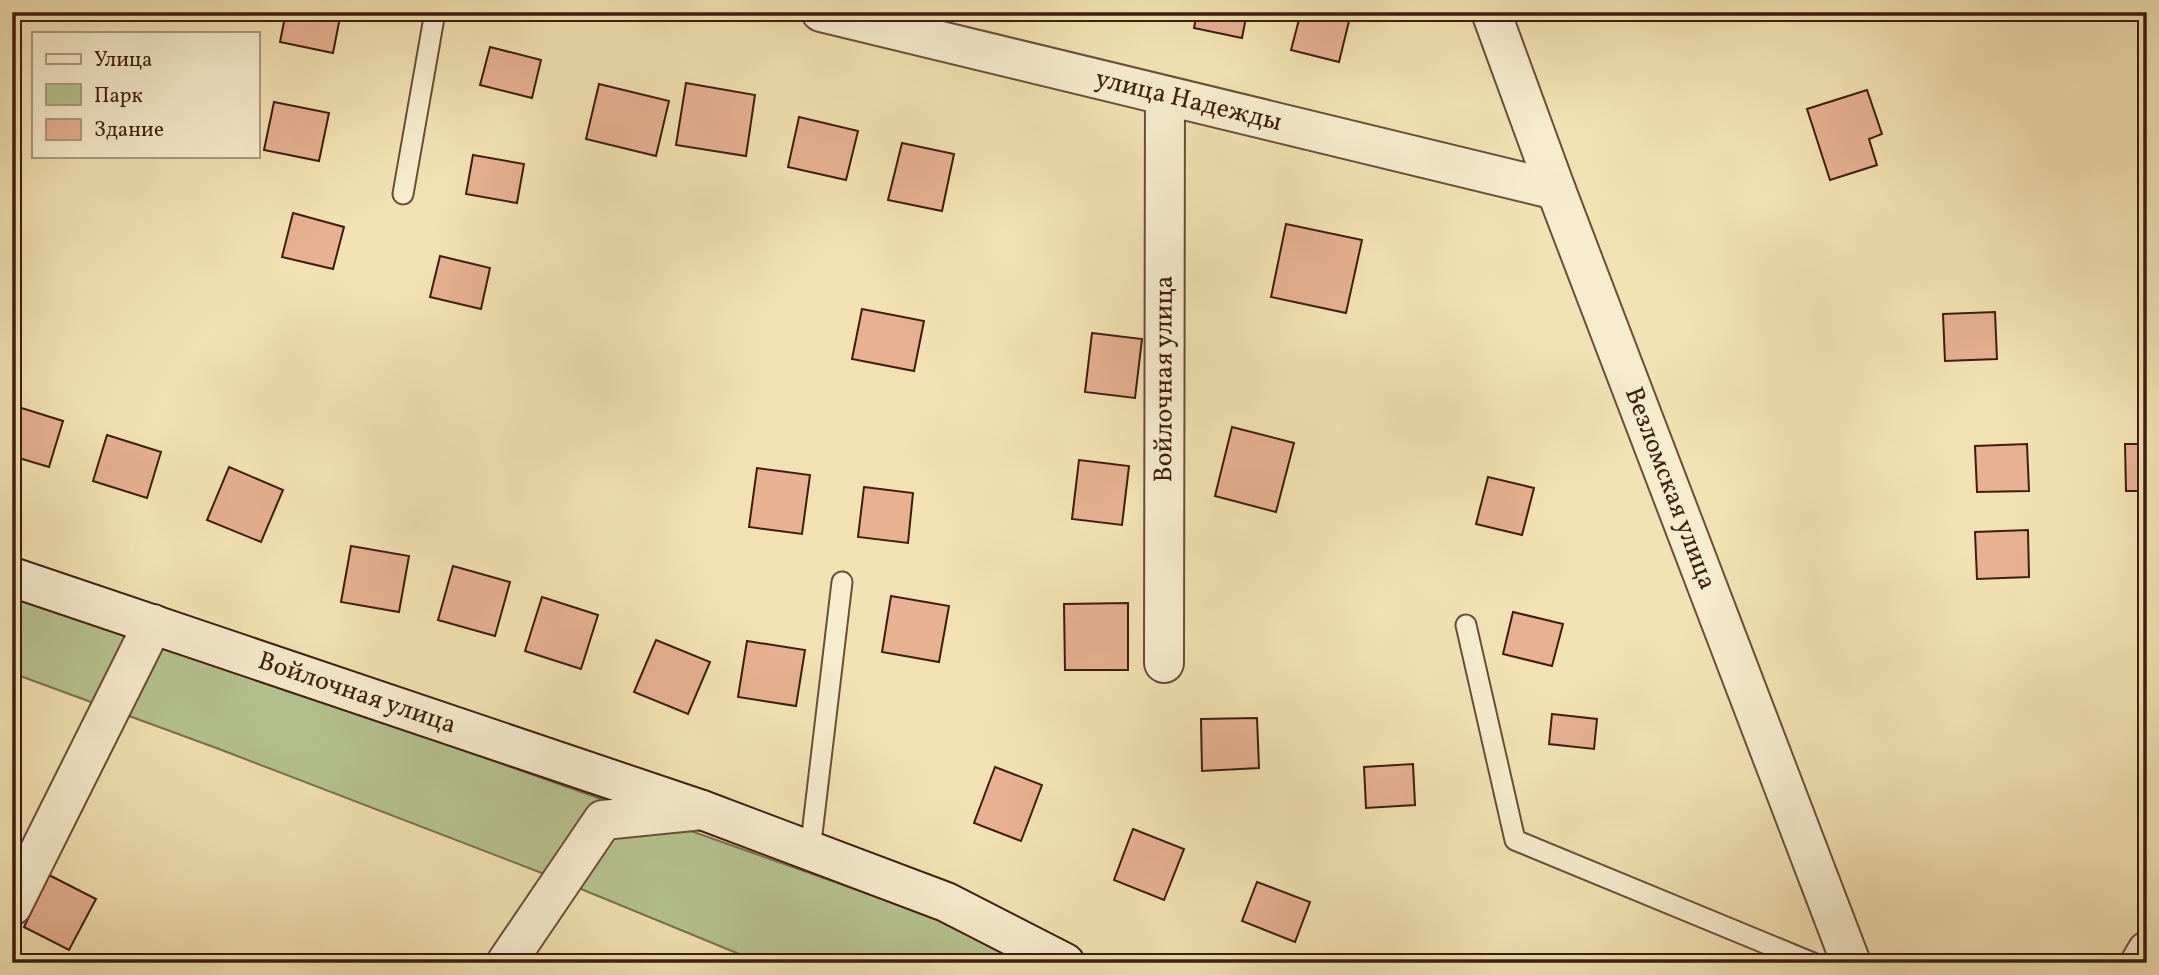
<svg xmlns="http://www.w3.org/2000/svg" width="2159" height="975" font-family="Vollkorn,serif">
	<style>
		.green { fill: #b6c490; stroke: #7a704f; stroke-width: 2 }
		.building { fill: #e7b192; stroke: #3d1d0e; stroke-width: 2 }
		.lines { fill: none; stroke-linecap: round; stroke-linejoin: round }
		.lane-casing { stroke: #6a4e37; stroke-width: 23 }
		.street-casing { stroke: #6a4e37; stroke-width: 42 }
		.secondary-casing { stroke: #3d1d0e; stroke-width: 42 }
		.lane { stroke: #f7ecce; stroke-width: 19 }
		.street { stroke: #f7ecce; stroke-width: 38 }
		.secondary { stroke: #f7ecce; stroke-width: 38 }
		.labels { text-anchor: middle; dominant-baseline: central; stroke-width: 5; stroke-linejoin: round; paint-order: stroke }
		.street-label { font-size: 26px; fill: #3d1d0e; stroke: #f7ecce }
	</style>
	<rect width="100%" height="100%" fill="#f2e2b3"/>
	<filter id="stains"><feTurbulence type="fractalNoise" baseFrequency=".00286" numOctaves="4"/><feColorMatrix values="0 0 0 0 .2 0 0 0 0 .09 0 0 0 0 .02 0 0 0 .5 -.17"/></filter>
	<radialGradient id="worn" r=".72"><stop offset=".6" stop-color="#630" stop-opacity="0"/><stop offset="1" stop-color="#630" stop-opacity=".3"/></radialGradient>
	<!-- green -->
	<polygon class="green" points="12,590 984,935 1048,963 761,963 547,875 219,749 12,673"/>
	<!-- building -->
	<g class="building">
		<polygon points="286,12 341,12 333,53 280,42"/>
		<polygon points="1197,12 1247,12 1242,38 1194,28"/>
		<polygon points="1301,12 1329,12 1350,17 1339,62 1291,50"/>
		<polygon points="490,47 541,60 532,98 480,85"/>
		<polygon points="686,83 755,95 746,156 676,145"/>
		<polygon points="599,84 669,101 656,156 586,139"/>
		<polygon points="1867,90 1882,134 1869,139 1877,165 1830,180 1807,109"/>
		<polygon points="274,102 329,113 319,161 264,150"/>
		<polygon points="799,117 858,131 846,180 788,167"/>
		<polygon points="902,143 954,154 942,211 888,200"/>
		<polygon points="473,155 524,164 517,203 466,194"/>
		<polygon points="293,213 344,227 333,269 282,257"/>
		<polygon points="1286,224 1362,240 1346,313 1271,297"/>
		<polygon points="440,256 490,268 481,309 430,297"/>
		<polygon points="862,309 924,321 914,371 852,359"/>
		<polygon points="1995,312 1997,359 1945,361 1943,314"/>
		<polygon points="1092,333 1142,339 1135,398 1085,392"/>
		<polygon points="12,405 63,421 49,467 12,456"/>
		<polygon points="1232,427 1294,443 1276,512 1215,496"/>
		<polygon points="107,435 161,452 147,498 93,481"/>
		<polygon points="2027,444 2029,491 1977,492 1975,446"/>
		<polygon points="2125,444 2147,444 2147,491 2126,491"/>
		<polygon points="1079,460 1129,466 1122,525 1072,519"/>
		<polygon points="229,467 283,490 261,542 207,520"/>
		<polygon points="757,468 810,475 802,534 749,527"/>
		<polygon points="1488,477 1534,488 1522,535 1476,524"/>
		<polygon points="864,487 913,493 908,543 858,537"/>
		<polygon points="2028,530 2029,577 1977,579 1975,532"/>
		<polygon points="351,546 409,556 399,612 341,602"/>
		<polygon points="453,566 510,582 495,636 438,620"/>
		<polygon points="891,596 949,606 939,662 882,652"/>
		<polygon points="542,597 598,615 581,669 525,651"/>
		<polygon points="1128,603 1128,670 1065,670 1064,604"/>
		<polygon points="1513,612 1563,624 1552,666 1503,654"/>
		<polygon points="656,640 710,662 688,714 634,692"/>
		<polygon points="747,641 805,650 796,706 738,697"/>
		<polygon points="1552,714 1597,719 1594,749 1549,744"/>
		<polygon points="1257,718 1259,768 1202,771 1201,719"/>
		<polygon points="1413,764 1415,805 1366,808 1364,767"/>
		<polygon points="995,767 1042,785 1021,841 974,823"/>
		<polygon points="1133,829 1184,849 1164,900 1114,880"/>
		<polygon points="49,875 96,899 69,950 24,927"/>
		<polygon points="1257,882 1310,902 1295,942 1242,921"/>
	</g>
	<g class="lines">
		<!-- lane casing -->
		<g class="lane-casing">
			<g id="lane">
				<polyline points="403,194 435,12"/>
				<polyline points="1466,625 1515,840 1813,963"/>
				<polyline points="810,851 842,582"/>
			</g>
		</g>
		<!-- street casing -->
		<g class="street-casing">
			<g id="street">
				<path id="s1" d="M821,12L1556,190"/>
				<path id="s2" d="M1491,12L1556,190L1851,963"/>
				<path id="s3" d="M1164,663L1165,96"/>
				<polyline points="12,906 153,624"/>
				<polyline points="506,963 603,820 702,810"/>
				<polyline points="2140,963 2147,951"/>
			</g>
		</g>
		<!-- secondary casing -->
		<g class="secondary-casing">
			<g id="secondary">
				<path id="s4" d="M12,577L702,810L946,902L1065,963"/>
			</g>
		</g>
		<!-- lane -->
		<use href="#lane" class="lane"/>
		<!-- street -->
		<use href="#street" class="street"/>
		<!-- secondary -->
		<use href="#secondary" class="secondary"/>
	</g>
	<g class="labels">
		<!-- street labels -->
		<g class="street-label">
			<text stroke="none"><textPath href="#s1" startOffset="378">улица Надежды</textPath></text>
			<text stroke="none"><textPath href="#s3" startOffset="284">Войлочная улица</textPath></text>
			<text stroke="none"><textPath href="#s2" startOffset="509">Везломская улица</textPath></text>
			<text stroke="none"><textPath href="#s4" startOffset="364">Войлочная улица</textPath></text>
		</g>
	</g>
	<!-- margin -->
	<rect width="2159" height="975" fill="none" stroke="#f2e2b3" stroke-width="42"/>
	<rect x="14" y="14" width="2131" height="947" fill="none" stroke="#3d1d0e" stroke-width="3.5"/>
	<rect x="21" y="21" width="2117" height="933" fill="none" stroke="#3d1d0e" stroke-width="2"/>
	<!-- legend -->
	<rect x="32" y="32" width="228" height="126" fill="#f7ecce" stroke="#ad9981" stroke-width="2"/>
	<rect x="46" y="54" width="35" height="10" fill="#f7ecce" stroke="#ad9981" stroke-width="2"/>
	<text x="94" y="66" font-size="21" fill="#3d1d0e">Улица</text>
	<rect x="46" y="84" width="35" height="21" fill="#b6c490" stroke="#ad9981" stroke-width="2"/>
	<text x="94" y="102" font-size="21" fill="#3d1d0e">Парк</text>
	<rect x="46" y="119" width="35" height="21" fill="#e7b192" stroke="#ad9981" stroke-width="2"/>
	<text x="94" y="136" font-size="21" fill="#3d1d0e">Здание</text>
	<rect width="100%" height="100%" filter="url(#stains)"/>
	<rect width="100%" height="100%" fill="url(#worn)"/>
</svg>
